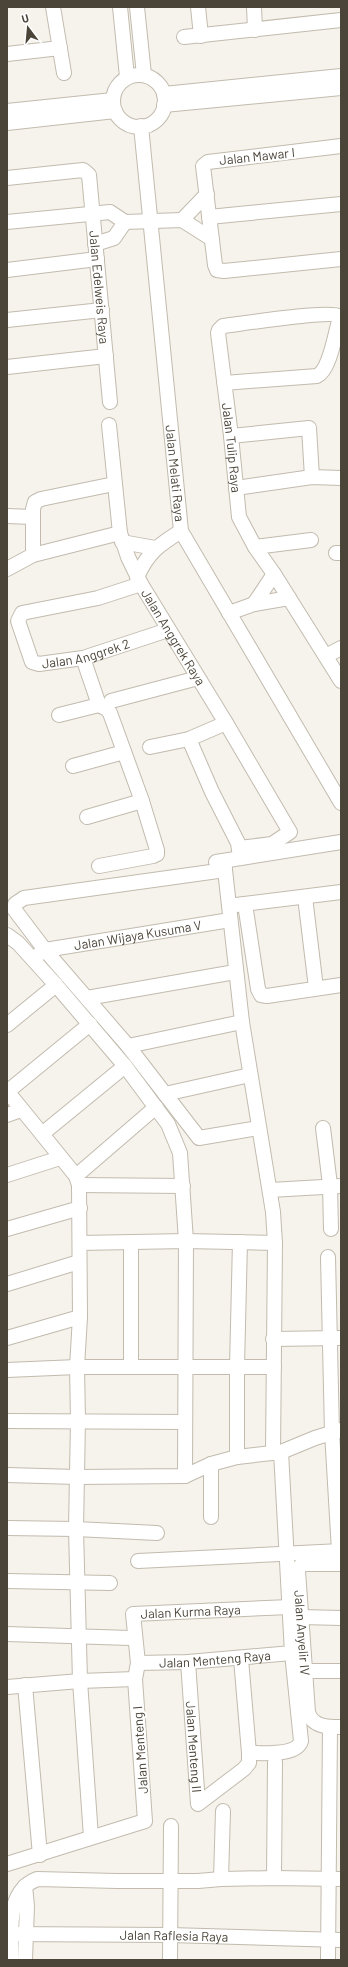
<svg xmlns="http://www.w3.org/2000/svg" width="348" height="1967" font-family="Barlow,sans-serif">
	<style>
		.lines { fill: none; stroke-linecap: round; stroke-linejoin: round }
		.street-casing { stroke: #c2bbae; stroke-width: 16 }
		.street { stroke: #fff; stroke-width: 14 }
		.labels { text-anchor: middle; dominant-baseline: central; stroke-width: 4; stroke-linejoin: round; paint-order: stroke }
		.street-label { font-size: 13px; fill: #4b4439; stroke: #fff }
	</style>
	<rect width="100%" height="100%" fill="#f6f3ec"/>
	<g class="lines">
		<!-- street casing -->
		<g class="street-casing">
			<g id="street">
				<polyline points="53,7 64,73"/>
				<polyline points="120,7 127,77"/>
				<polyline points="137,7 144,75"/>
				<polyline points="198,7 201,36"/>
				<polyline points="254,7 255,30"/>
				<polyline points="184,37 341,20"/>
				<polyline points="7,54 60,48"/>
				<circle cx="139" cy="101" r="26"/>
				<polyline points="164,94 341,76"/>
				<polyline points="164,105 341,88"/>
				<polyline points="7,111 113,100"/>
				<polyline points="7,123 115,111"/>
				<path id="s1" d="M141,126L181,531L341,803"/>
				<polyline points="341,146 208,162 203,166 215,265 217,270 224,271 341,259"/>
				<path id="s2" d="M7,178L83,170L89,175L110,402"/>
				<polyline points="209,217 341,204"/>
				<polyline points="182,220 207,194"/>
				<polyline points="7,222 110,212 125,222 182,220 212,239"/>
				<polyline points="95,244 114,238 125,222"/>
				<polyline points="7,270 97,259"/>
				<polyline points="7,320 102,310"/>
				<polyline points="7,367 106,356"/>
				<path id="s3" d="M224,383L317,376C330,370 335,334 339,321V316C330,310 240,324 223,326L219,330L218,333L231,436L239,517L255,547L274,574L341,681"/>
				<path id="s4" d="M109,425L120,533L128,557L141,584L226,723L290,832L272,844L239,848"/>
				<polyline points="231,436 309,428 312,477"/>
				<polyline points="236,488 312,477 341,478"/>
				<polyline points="7,516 33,517"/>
				<polyline points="122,542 155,548"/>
				<polyline points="255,547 311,540"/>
				<polyline points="336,553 341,553"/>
				<polyline points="33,555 33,509 35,502 41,499 114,484"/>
				<polyline points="7,569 33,555 120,533"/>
				<path d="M137,577C148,552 159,545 181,531"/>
				<path id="s5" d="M141,584L98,598L22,613L18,621L32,662L39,664L83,658L168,630"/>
				<polyline points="254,604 274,574"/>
				<polyline points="229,613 254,604 289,598"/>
				<polyline points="326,656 341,648"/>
				<polyline points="83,658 99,705 107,709 110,713 142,801 157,850 157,854 153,856 99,866"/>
				<polyline points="111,701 198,678"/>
				<polyline points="59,715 99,705"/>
				<polyline points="189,739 212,792 238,843 240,857"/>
				<polyline points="150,747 189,739 226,723"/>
				<polyline points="73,766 124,752"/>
				<polyline points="87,817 142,801"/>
				<polyline points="224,861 242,1022 273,1212 275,1243 273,1453"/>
				<polyline points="216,862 341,842"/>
				<polyline points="225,870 24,898 15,904 14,909 45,950 128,1046 199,1138 258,1128"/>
				<polyline points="305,897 316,988"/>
				<polyline points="245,904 258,989 261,995 267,996 341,985"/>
				<polyline points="236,905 341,892"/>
				<polyline points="7,935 18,943 56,985 125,1066 168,1124 180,1153 186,1241 185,1476"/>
				<path id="s6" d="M39,954L45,950L230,920"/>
				<polyline points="87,998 235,972"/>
				<polyline points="7,1025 56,985"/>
				<polyline points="128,1046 242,1022"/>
				<polyline points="7,1091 76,1176 79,1185 80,1317 77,1367 78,1420 76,1529 80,1681 91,1837"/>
				<polyline points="7,1092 90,1024"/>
				<polyline points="165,1094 250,1075"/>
				<polyline points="7,1115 21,1110"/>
				<polyline points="323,1128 330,1185 331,1229"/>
				<polyline points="42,1134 125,1066"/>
				<polyline points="7,1175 60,1158"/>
				<polyline points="76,1176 156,1107"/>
				<polyline points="79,1185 183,1186"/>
				<polyline points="270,1190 341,1186"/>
				<polyline points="7,1229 80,1208"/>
				<polyline points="80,1243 186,1241 275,1243"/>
				<polyline points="328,1257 332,1432 339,1551"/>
				<polyline points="7,1284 79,1262"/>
				<polyline points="7,1338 80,1317"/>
				<polyline points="273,1339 341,1338"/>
				<polyline points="131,1367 131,1243"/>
				<polyline points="7,1370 77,1367 274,1367"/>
				<polyline points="7,1421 185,1422"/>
				<polyline points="237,1457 237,1367 240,1242"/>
				<polyline points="211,1464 211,1517"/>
				<polyline points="7,1475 77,1477 185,1476 211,1464 237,1457 281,1452 315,1438 341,1430"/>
				<polyline points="7,1528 76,1529 157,1533"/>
				<polyline points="138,1561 341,1551"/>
				<path id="s7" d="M341,1564H303L300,1566L298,1571L308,1712C312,1727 328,1727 341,1727"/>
				<polyline points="7,1581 110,1583"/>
				<polyline points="301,1617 341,1618"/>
				<polyline points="7,1634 130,1638"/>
				<path id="s8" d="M188,1662L198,1804L244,1769L249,1763V1753L241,1659"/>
				<path id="s9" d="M138,1663L188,1662L292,1653"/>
				<polyline points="306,1671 341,1671"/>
				<polyline points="25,1685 40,1855"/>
				<polyline points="7,1687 80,1681 135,1679"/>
				<path d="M249,1753C262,1753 297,1756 301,1741L292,1653L281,1452"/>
				<path id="s10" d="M7,1864L145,1821L135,1679L138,1663L133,1614L290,1607"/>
				<polyline points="274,1878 275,1762"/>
				<polyline points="221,1879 223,1811"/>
				<polyline points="25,1886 27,1906 25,1960"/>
				<path id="s11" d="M7,1934L170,1935L341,1940"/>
				<path d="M11,1960C12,1932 5,1892 37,1879L117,1881H198L221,1879L274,1878L341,1879"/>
				<polyline points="170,1960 171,1826"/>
				<polyline points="328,1960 330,1727"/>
			</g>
		</g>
		<!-- street -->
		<use href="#street" class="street"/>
	</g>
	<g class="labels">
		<!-- street labels -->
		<g class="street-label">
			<text transform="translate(257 156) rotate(-6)">Jalan Mawar I</text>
			<text stroke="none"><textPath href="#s2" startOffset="197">Jalan Edelweis Raya</textPath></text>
			<text stroke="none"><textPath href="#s3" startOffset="400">Jalan Tulip Raya</textPath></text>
			<text stroke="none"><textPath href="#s1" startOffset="349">Jalan Melati Raya</textPath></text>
			<text stroke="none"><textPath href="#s4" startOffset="226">Jalan Anggrek Raya</textPath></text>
			<text stroke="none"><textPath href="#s5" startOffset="230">Jalan Anggrek 2</textPath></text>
			<text stroke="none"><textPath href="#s6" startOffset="101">Jalan Wijaya Kusuma V</textPath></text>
			<text stroke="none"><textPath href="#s10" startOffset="410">Jalan Kurma Raya</textPath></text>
			<text stroke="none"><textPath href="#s7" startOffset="109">Jalan Anyelir IV</textPath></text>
			<text stroke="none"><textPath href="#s9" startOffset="77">Jalan Menteng Raya</textPath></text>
			<text stroke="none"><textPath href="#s8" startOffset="85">Jalan Menteng II</textPath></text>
			<text transform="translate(140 1750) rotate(-94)">Jalan Menteng I</text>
			<text stroke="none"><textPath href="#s11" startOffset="167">Jalan Raflesia Raya</textPath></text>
		</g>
	</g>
	<!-- border -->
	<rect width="348" height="1967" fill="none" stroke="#4b4439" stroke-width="16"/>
	<!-- north arrow -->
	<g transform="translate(28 28) rotate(344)" stroke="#ffffff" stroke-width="3" paint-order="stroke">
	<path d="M0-3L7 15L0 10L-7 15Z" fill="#4b4439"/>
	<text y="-6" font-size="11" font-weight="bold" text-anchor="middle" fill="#4b4439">U</text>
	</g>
</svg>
